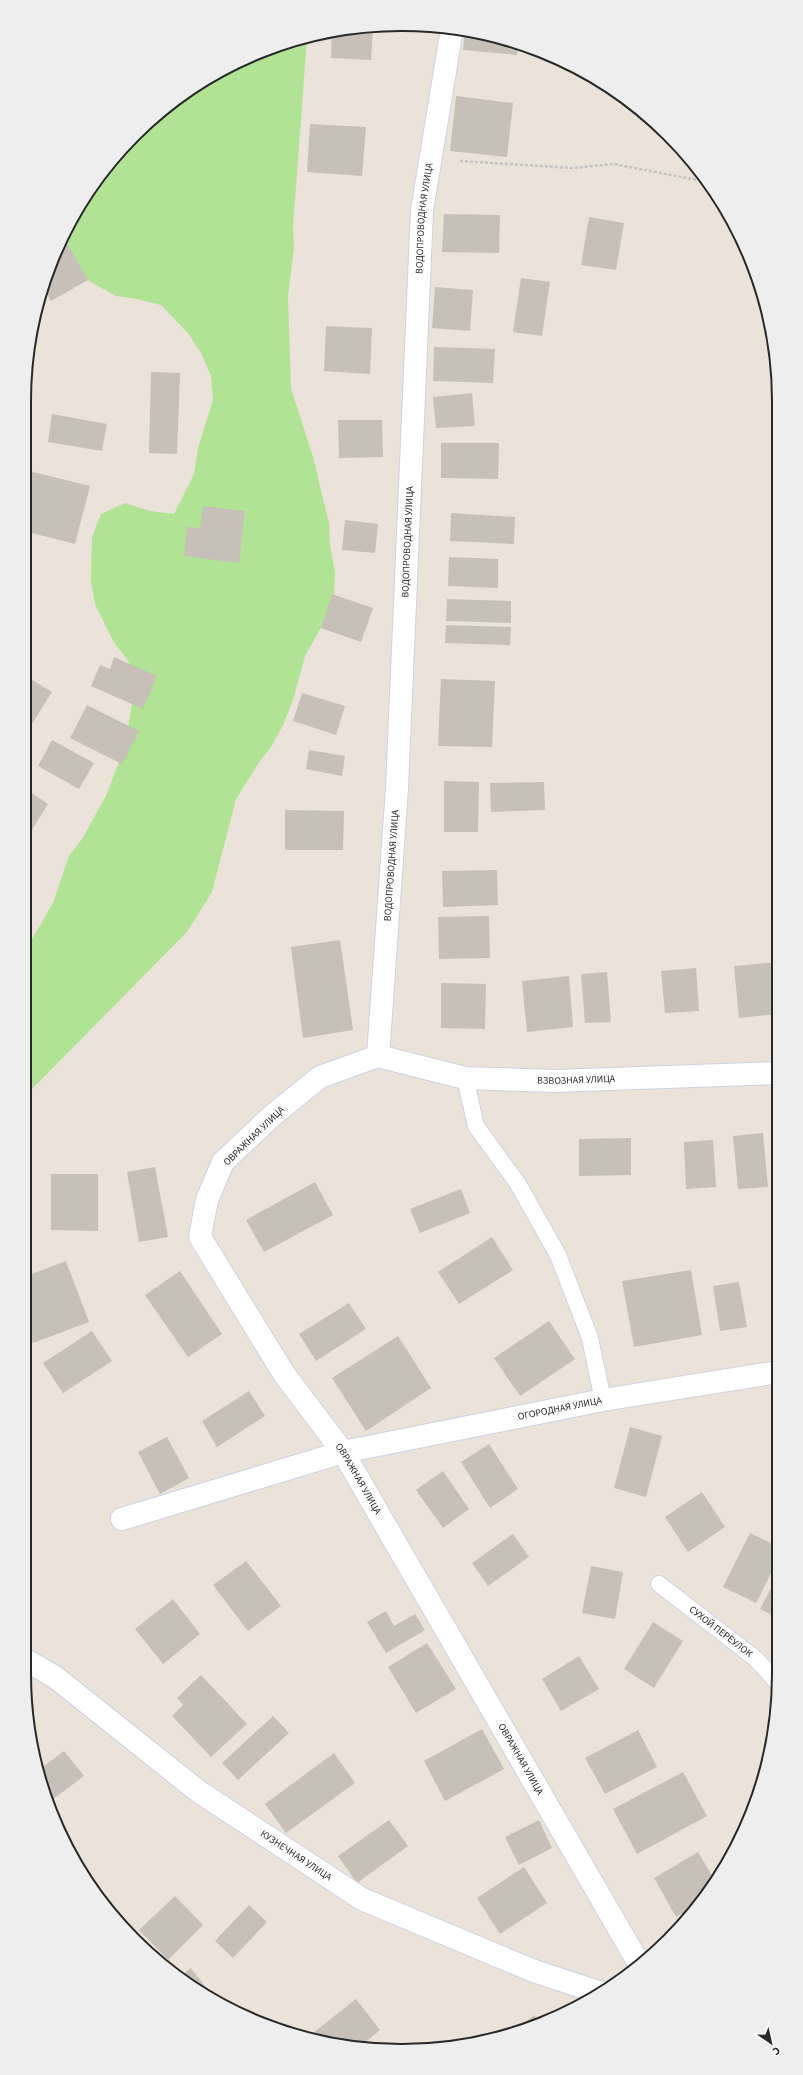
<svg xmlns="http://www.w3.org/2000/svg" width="803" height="2075" font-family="'Source Sans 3',sans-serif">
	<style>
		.green { fill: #b0e394 }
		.building { fill: #c6c0b9 }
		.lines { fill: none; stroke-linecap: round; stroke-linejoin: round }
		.lane-casing { stroke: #cfd2e2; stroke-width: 18 }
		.street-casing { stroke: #cfd2e2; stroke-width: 24 }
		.path { stroke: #c3c3c3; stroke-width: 2.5; stroke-dasharray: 3 2; stroke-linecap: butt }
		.lane { stroke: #fff; stroke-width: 16 }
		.street { stroke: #fff; stroke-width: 22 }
		.labels { text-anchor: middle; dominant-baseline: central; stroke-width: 3; stroke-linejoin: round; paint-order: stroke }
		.street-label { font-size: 10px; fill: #282828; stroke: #fff }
		.rim { fill: none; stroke: #282828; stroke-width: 2 }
	</style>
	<rect width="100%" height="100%" fill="#ebe3d9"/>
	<!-- green -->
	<polygon class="green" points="307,38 293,227 294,248 288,296 291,388 313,457 329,523 330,545 335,572 334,595 328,615 305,656 293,700 284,723 273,744 260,761 236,799 212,892 187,932 24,1097 24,953 53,903 69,856 82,839 106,796 124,748 137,678 127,659 113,641 95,604 91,581 92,537 101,514 125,503 150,511 174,514 194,474 198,448 213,400 211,376 201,353 188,333 161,305 137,299 116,296 80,276 65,258 59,246 63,234 102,172 153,118 213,74 280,44"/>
	<!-- building -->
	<g class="building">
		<polygon points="352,27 373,27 371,60 331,58 332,32"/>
		<polygon points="465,31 499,37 518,45 517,55 463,50"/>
		<polygon points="456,96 513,103 507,157 450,151"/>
		<polygon points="310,124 366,127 362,176 307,172"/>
		<polygon points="444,214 500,215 499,253 442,252"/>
		<polygon points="589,217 624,223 616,270 581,265"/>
		<polygon points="68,245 88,280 51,301 43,287 56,252"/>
		<polygon points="521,278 550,282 542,336 513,332"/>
		<polygon points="435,287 473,290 470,331 432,328"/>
		<polygon points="326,326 372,328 370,374 324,371"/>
		<polygon points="434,347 495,349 493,383 433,381"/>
		<polygon points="151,372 180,373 177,454 149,453"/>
		<polygon points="472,393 475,426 436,428 433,397"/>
		<polygon points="52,414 107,424 102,451 48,442"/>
		<polygon points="338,420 382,420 383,457 339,458"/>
		<polygon points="441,443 499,443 498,479 441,478"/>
		<polygon points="29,471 90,486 75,544 24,531 24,489"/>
		<polygon points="203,506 245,511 239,563 184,556 187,527 200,528"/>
		<polygon points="451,513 515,517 514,544 450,541"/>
		<polygon points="345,520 378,524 375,553 342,550"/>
		<polygon points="449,557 498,559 498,588 448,586"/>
		<polygon points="332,594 373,608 361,642 321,628"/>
		<polygon points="447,599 511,601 511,623 446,621"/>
		<polygon points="446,625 511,627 510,645 445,643"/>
		<polygon points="114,657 157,676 143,709 91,686 100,665 110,669"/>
		<polygon points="24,675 52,692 27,732 24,730"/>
		<polygon points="441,679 495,681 492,747 438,746"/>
		<polygon points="302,693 345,706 336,735 293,721"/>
		<polygon points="87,705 139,731 122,764 70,738"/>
		<polygon points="52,740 94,763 79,789 38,766"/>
		<polygon points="309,750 345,756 342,776 306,769"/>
		<polygon points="444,781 479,782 478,832 444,832"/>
		<polygon points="544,782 545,810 491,812 490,783"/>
		<polygon points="24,788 48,804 26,839 24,838"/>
		<polygon points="285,810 344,811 343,850 285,850"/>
		<polygon points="497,870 498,905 443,907 442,871"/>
		<polygon points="489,916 490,958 439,959 438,917"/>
		<polygon points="340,940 353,1030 303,1038 291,947"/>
		<polygon points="777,962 777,1014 739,1018 734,966"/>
		<polygon points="696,968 699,1011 665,1013 661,971"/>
		<polygon points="607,972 611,1022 585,1023 581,974"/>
		<polygon points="569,976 573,1027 527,1032 522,981"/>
		<polygon points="441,983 486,984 485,1029 441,1028"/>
		<polygon points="763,1133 768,1187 738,1189 733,1136"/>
		<polygon points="631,1138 631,1175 579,1176 579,1139"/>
		<polygon points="713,1140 716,1187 686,1189 684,1142"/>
		<polygon points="155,1167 168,1237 139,1242 127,1172"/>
		<polygon points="51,1174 98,1174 98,1231 51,1230"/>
		<polygon points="315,1182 333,1215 264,1252 246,1220"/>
		<polygon points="461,1189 470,1213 420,1233 410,1209"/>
		<polygon points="492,1237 513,1270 459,1304 438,1272"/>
		<polygon points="66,1261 89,1322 33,1343 24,1320 24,1277"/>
		<polygon points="691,1270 702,1335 634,1347 622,1281"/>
		<polygon points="180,1271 222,1334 188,1357 145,1295"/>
		<polygon points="739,1282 747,1327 720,1331 713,1286"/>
		<polygon points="349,1303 366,1329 316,1361 299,1334"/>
		<polygon points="549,1321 575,1359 520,1396 494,1358"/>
		<polygon points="92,1331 112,1361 63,1393 43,1363"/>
		<polygon points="398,1336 431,1388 366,1431 332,1378"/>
		<polygon points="249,1391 265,1416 217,1447 202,1421"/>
		<polygon points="630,1427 662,1436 646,1497 614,1488"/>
		<polygon points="167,1437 189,1478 160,1494 138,1452"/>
		<polygon points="489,1444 518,1489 490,1508 461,1462"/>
		<polygon points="443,1471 469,1509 443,1528 416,1490"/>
		<polygon points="702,1492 725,1527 688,1552 665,1517"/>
		<polygon points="750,1533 779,1547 779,1557 756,1603 723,1587"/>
		<polygon points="513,1534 529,1557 488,1586 472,1563"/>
		<polygon points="246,1561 281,1606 248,1631 213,1585"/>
		<polygon points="591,1566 623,1572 615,1619 582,1613"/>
		<polygon points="779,1573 779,1618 760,1609"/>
		<polygon points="173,1599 200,1634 163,1664 135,1629"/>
		<polygon points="386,1611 394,1626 415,1614 425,1630 386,1653 367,1622"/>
		<polygon points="653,1622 683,1641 654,1688 624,1669"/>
		<polygon points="427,1643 456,1689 416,1713 388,1667"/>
		<polygon points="579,1656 599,1689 561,1711 542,1679"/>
		<polygon points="201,1675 247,1724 211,1757 172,1716 183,1705 177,1698"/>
		<polygon points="273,1716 289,1733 238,1780 222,1763"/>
		<polygon points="482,1729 504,1769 445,1801 424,1761"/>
		<polygon points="638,1730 657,1767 605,1794 585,1758"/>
		<polygon points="64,1751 84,1776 48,1803 44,1795 40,1769"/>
		<polygon points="334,1753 355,1783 286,1833 265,1804"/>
		<polygon points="683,1772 707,1816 637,1854 613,1809"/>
		<polygon points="389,1820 408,1846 357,1883 338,1856"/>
		<polygon points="539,1820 552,1848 519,1865 505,1837"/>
		<polygon points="698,1852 715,1881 702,1901 676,1917 654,1878"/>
		<polygon points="524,1867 547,1903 500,1934 477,1898"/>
		<polygon points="175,1896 203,1925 168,1960 139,1930"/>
		<polygon points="249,1905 267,1922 233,1958 215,1941"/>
		<polygon points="191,1968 214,1998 212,2000 182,1975"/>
		<polygon points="356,1999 380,2030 358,2048 308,2037"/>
		<polygon points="534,2015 541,2024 516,2031"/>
	</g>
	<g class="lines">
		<!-- lane casing -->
		<g class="lane-casing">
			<g id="lane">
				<polyline points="465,1078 476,1126 518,1184 558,1255 590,1338 603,1400"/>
				<path id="s1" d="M659,1584L756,1659L778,1683"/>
			</g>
		</g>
		<!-- street casing -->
		<g class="street-casing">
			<g id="street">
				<path id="s2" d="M378,1056L320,1077L273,1115L223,1162L207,1200L200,1237L284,1374L343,1452L638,1962"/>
				<path id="s3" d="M378,1056L397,788L422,210L452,29"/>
				<path id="s4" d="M378,1056L465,1078L555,1081L778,1073"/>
				<path id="s5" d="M122,1519L343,1452L603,1400L778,1372"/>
				<path id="s6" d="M24,1659L55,1677L198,1791L362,1899L534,1971L601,1993"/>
			</g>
		</g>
		<!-- path -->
		<polyline class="path" points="460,161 572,168 613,164 703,181"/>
		<!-- lane -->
		<use href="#lane" class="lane"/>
		<!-- street -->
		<use href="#street" class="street"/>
	</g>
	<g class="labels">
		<!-- street labels -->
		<g class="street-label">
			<text stroke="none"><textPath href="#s3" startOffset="839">ВОДОПРОВОДНАЯ УЛИЦА</textPath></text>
			<text stroke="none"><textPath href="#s3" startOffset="515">ВОДОПРОВОДНАЯ УЛИЦА</textPath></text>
			<text stroke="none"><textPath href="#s3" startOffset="191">ВОДОПРОВОДНАЯ УЛИЦА</textPath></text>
			<text stroke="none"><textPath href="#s4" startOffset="201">ВЗВОЗНАЯ УЛИЦА</textPath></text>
			<text transform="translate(254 1136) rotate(-44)">ОВРАЖНАЯ УЛИЦА</text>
			<text stroke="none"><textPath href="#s5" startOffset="452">ОГОРОДНАЯ УЛИЦА</textPath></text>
			<text stroke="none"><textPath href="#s2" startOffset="559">ОВРАЖНАЯ УЛИЦА</textPath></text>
			<text stroke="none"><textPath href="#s1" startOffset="78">СУХОЙ ПЕРЕУЛОК</textPath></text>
			<text stroke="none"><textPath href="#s2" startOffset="883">ОВРАЖНАЯ УЛИЦА</textPath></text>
			<text stroke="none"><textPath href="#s6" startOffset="336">КУЗНЕЧНАЯ УЛИЦА</textPath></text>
		</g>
	</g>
	<!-- crop -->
	<path d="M0 0H803V2075H0ZM401 31H402A370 370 0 0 1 772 401V1674A370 370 0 0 1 402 2044H401A370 370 0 0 1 31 1674V401A370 370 0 0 1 401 31Z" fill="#eee" fill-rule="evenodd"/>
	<path class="rim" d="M401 31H402A370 370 0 0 1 772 401V1674A370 370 0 0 1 402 2044H401A370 370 0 0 1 31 1674V401A370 370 0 0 1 401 31Z"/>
	<!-- north arrow -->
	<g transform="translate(771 2043) rotate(146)" stroke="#ffffff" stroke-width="3" paint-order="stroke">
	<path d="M0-3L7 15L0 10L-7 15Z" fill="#282828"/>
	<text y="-6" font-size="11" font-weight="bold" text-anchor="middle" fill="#282828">С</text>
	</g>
</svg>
